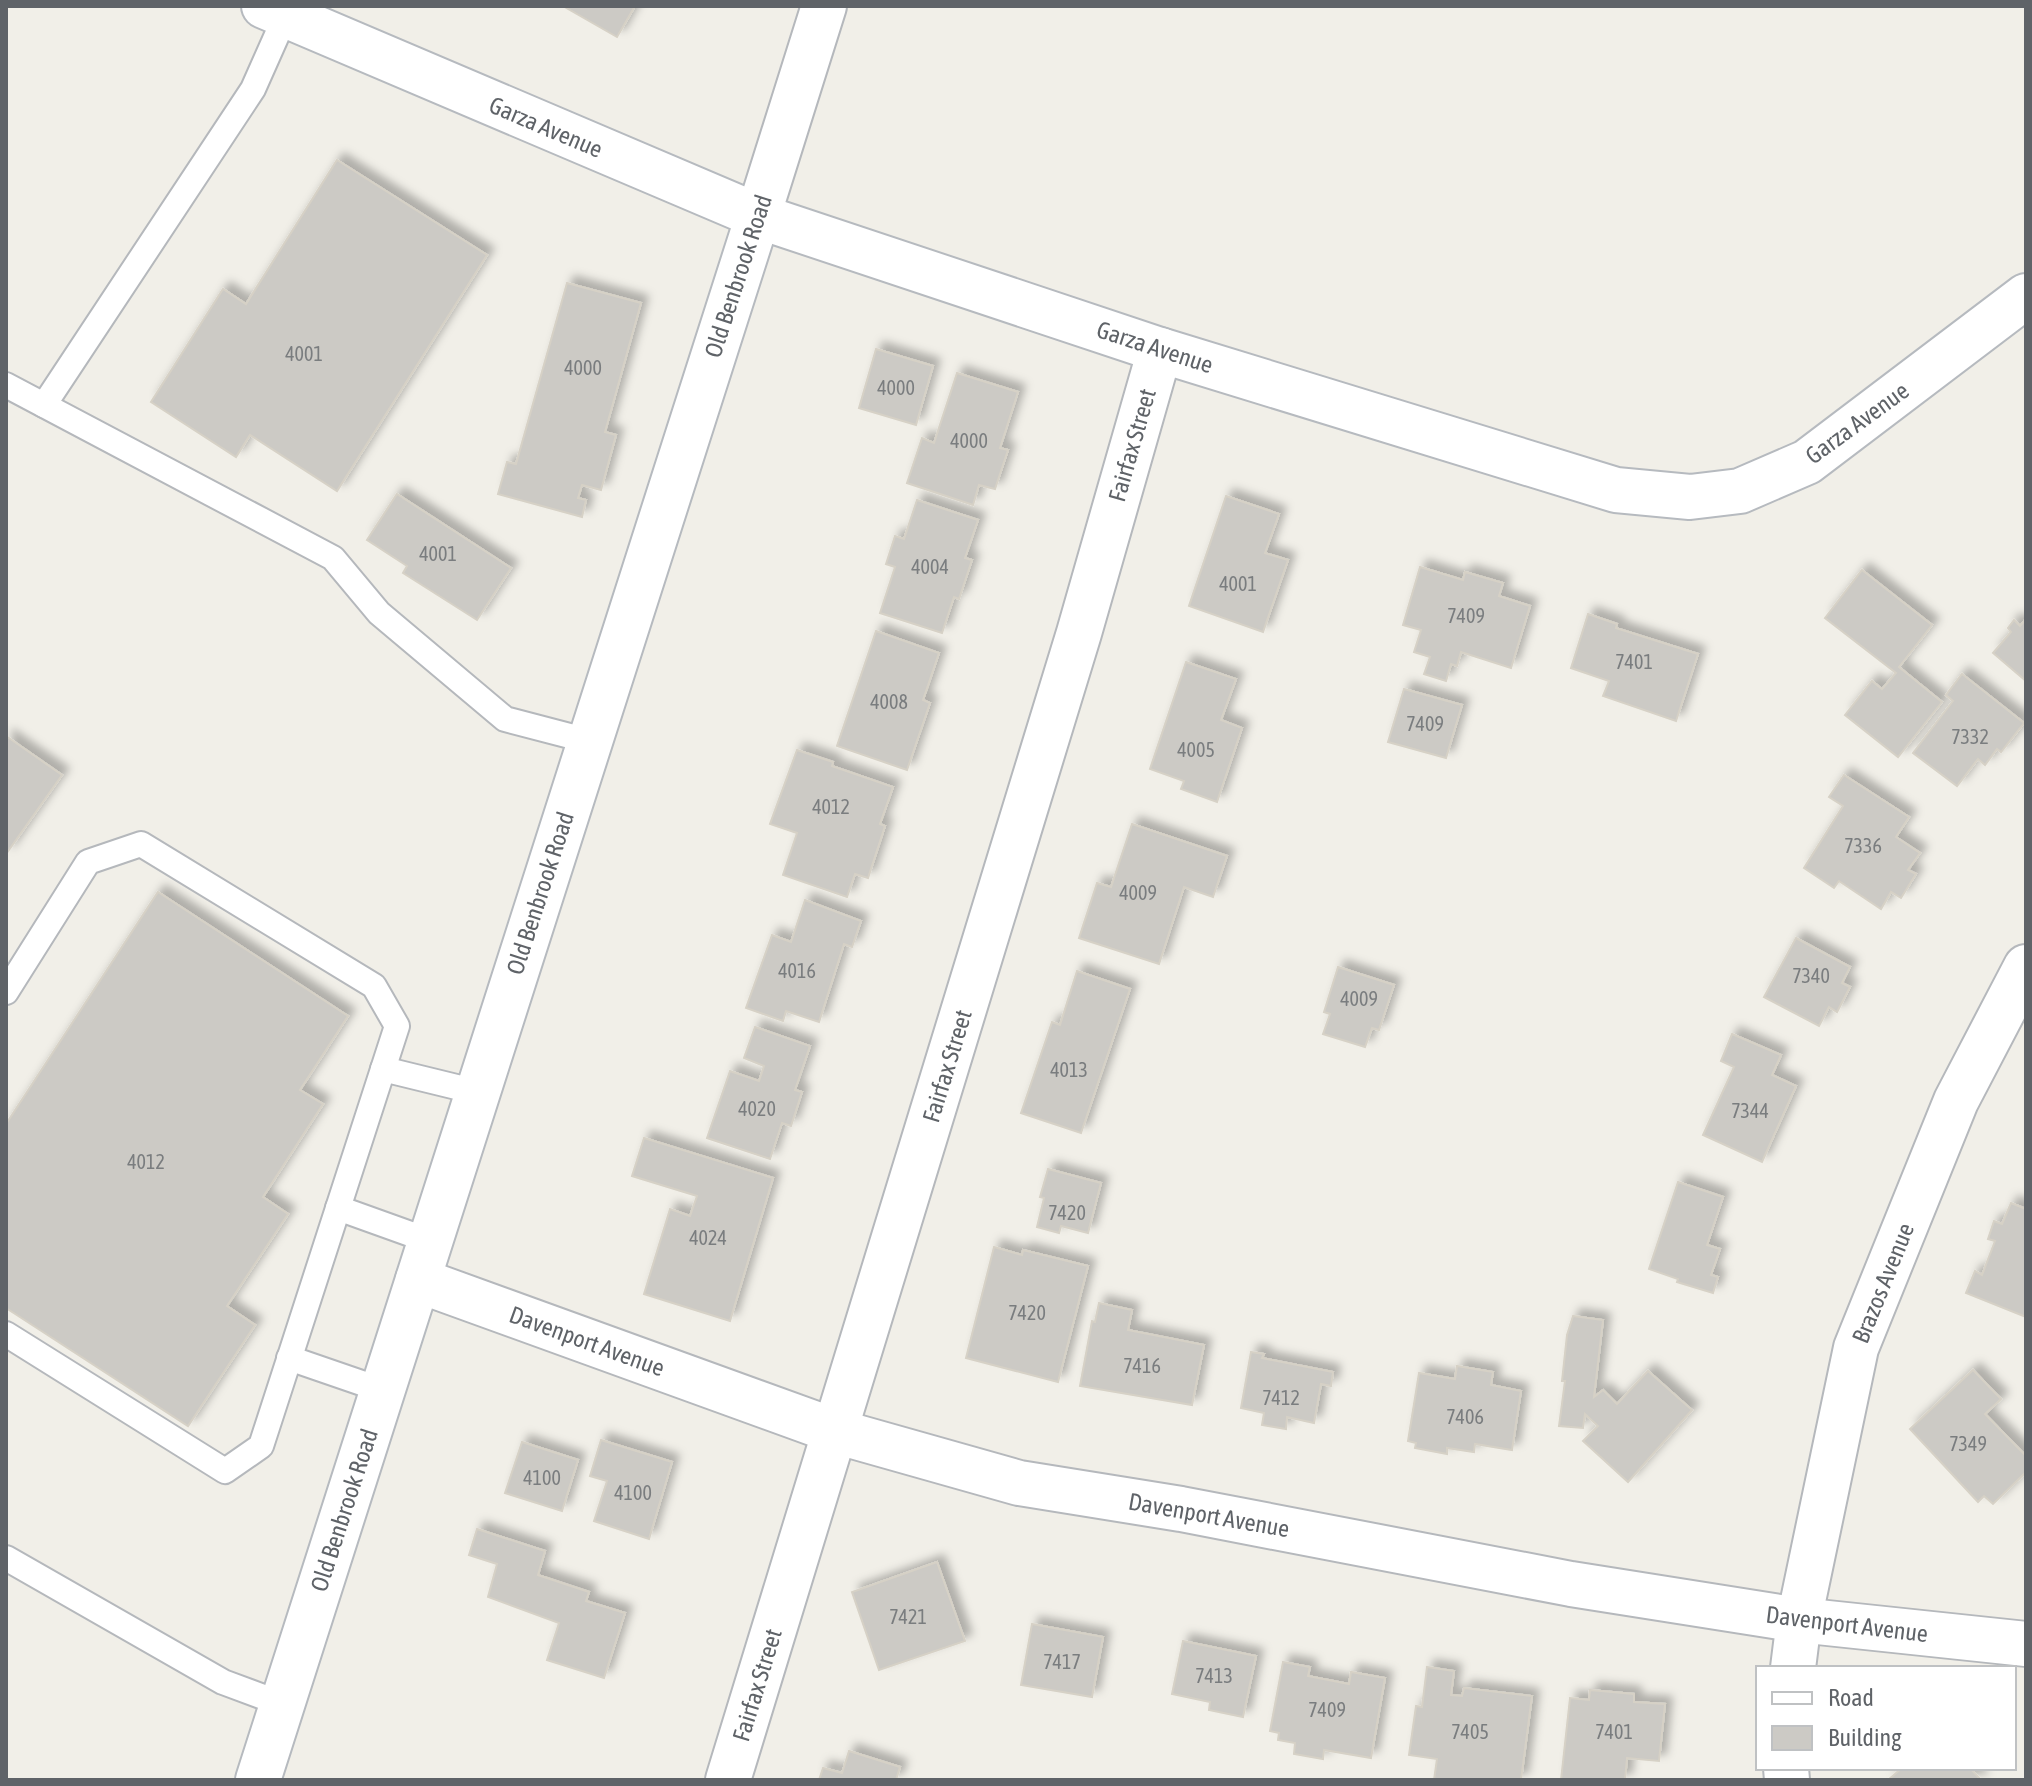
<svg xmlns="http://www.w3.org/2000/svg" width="2032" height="1786" font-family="'Asap Condensed',sans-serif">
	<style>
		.building { fill: #cccac5; stroke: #d6d1c6; stroke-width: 2; filter: url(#shadow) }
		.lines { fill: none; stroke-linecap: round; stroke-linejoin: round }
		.lane-casing { stroke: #b5b8bc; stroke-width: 28 }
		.street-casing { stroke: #b5b8bc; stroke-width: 48 }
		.secondary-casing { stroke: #b6babf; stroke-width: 48 }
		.lane { stroke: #fff; stroke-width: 24 }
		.street { stroke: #fff; stroke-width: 44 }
		.secondary { stroke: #fff; stroke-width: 44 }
		.labels { text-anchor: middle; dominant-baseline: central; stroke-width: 8; stroke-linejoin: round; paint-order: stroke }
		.number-label { font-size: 20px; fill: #7a7d7f }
		.street-label { font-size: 24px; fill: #5f6368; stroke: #fff }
	</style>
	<defs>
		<filter id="shadow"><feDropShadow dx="7" dy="-7" stdDeviation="4" flood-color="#0004"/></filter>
	</defs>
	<rect width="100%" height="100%" fill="#f1efe8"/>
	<!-- building -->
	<g class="building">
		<polygon points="563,6 635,6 617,37"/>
		<polygon points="337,160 487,255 337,491 250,435 236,457 151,402 223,289 246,304"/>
		<polygon points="567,283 641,303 605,432 616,435 601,490 582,485 578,498 586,500 582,517 498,494 507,462 516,464"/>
		<polygon points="876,349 933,366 916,425 859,408"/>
		<polygon points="957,373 1018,392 1000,448 1008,450 995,489 979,485 973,505 907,483 922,438 934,443"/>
		<polygon points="397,494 511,568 477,620 403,573 407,566 367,540"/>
		<polygon points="1226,496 1279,514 1265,553 1288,560 1263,632 1189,606"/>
		<polygon points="917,500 978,520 965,558 972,560 959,599 954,597 942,633 880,613 895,567 886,564 895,536 904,539"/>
		<polygon points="1420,567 1463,580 1465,572 1503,583 1499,596 1530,606 1511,668 1461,652 1457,666 1451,664 1446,681 1424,674 1430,657 1414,652 1421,630 1403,625"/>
		<polygon points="1862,570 1932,625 1899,667 1942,702 1898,757 1845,715 1872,681 1882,689 1896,673 1825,618"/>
		<polygon points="1588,614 1617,624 1616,628 1698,654 1676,721 1603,696 1609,681 1571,668"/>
		<polygon points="2026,619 2026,681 1993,653 2011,632 2008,628 2014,620 2020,626"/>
		<polygon points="876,631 939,653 923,700 930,703 907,770 837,746"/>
		<polygon points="1186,662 1236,679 1221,720 1242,728 1217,802 1181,789 1184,781 1150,769"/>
		<polygon points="1962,674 2024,723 2001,752 1997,749 1985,765 1978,759 1957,786 1913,753 1953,701 1946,695"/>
		<polygon points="1404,689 1462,705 1446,758 1388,742"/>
		<polygon points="6,736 62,775 6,854"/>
		<polygon points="797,750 833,762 832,766 893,787 880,824 885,826 868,878 855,874 847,897 783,875 797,833 770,824"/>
		<polygon points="1844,775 1909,817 1896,837 1920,853 1908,870 1916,874 1901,898 1891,892 1881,909 1839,881 1834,888 1804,868 1843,806 1829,797"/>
		<polygon points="1132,824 1227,856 1213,897 1184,887 1159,964 1079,938 1097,883 1111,887"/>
		<polygon points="158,892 348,1016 300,1090 323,1104 263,1197 288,1214 227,1306 255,1325 188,1426 6,1308 6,1124"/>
		<polygon points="805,900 861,921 852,947 844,944 819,1022 786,1011 783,1021 746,1008 772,935 791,942"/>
		<polygon points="1796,938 1850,967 1842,983 1850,987 1837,1012 1829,1007 1819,1026 1764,997"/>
		<polygon points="1338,967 1394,985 1379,1030 1372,1028 1365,1047 1323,1034 1330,1014 1324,1012"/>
		<polygon points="1077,971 1130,989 1081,1133 1021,1113 1052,1022 1060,1025"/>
		<polygon points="755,1027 810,1046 795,1090 802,1092 791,1126 782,1123 770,1159 707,1138 730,1071 759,1081 764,1066 744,1058"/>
		<polygon points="1732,1034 1781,1055 1772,1075 1796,1086 1762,1162 1703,1135 1734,1067 1721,1061"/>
		<polygon points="644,1138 773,1178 730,1321 644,1294 670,1209 690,1216 697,1196 632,1176"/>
		<polygon points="1048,1169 1101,1183 1088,1233 1061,1226 1059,1233 1037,1227 1044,1198 1040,1197"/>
		<polygon points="1678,1182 1723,1197 1707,1245 1720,1249 1711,1275 1718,1277 1713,1293 1677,1282 1678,1279 1649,1269"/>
		<polygon points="2011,1203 2026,1209 2026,1317 1966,1293 1975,1271 1982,1275 1995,1241 1988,1239 1994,1221 2002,1224"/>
		<polygon points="994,1247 1022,1255 1023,1250 1088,1266 1058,1382 966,1358"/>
		<polygon points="1099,1303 1132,1310 1128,1330 1204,1345 1192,1405 1080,1386 1092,1321 1095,1322"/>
		<polygon points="1573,1316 1603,1320 1594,1397 1603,1390 1617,1404 1648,1371 1692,1410 1628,1482 1583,1441 1598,1426 1585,1414 1583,1428 1559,1426 1565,1381 1562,1381 1567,1335"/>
		<polygon points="1251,1352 1264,1354 1262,1358 1333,1372 1331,1386 1321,1384 1314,1423 1287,1417 1286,1429 1262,1425 1264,1413 1241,1408"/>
		<polygon points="1457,1366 1493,1372 1491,1385 1521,1391 1512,1450 1475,1444 1474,1452 1447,1448 1447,1454 1415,1448 1416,1443 1408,1441 1419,1373 1455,1379"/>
		<polygon points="1973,1370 2001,1399 1985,1414 2026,1456 2026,1472 1993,1504 1984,1496 1978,1502 1910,1429"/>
		<polygon points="601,1440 672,1462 649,1539 594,1521 607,1481 590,1476"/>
		<polygon points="522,1442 578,1460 562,1511 505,1493"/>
		<polygon points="477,1529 545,1551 538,1575 589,1592 586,1601 625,1613 604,1678 547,1660 559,1623 488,1597 497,1564 469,1555"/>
		<polygon points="937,1562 965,1641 879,1670 852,1592"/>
		<polygon points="1032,1624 1103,1637 1092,1697 1021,1685"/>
		<polygon points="1183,1641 1256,1656 1243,1717 1209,1710 1210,1702 1172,1694"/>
		<polygon points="1283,1662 1310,1667 1308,1676 1349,1684 1351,1672 1385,1678 1371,1758 1324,1750 1323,1759 1294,1754 1295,1743 1278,1740 1279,1733 1270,1731"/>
		<polygon points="1427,1667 1454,1671 1451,1695 1462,1696 1464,1688 1532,1696 1521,1780 1434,1780 1437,1759 1409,1755 1416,1706 1422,1707"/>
		<polygon points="1590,1690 1634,1694 1634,1702 1665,1704 1659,1761 1627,1758 1625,1780 1561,1780 1570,1698 1589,1700"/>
		<polygon points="849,1751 900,1767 896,1780 819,1780 823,1768 842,1773"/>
		<polygon points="1902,1768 1970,1768 1981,1780 1888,1780"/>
	</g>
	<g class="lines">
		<!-- lane casing -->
		<g class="lane-casing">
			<g id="lane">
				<polyline points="6,385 333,558 379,613 505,719 589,741"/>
				<polyline points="44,405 253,89 289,8"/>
				<polyline points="6,992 88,862 141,844 374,986 397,1026 261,1446 225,1471 6,1334"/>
				<polyline points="383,1069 477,1092"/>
				<polyline points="338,1208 430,1241"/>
				<polyline points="289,1358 382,1390"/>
				<polyline points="6,1558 223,1682 282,1704"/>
			</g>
		</g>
		<!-- street casing -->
		<g class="street-casing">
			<g id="street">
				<polyline points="758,216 824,6"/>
				<polyline points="418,1280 835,1431 1019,1483 1181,1509 1571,1584 1799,1620 2026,1644"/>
				<polyline points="1793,1668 1799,1620 1856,1348 1956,1101 2026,967"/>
				<polyline points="1786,1768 1787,1780"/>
				<polyline points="728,1780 1079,633 1160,350"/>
			</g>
		</g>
		<!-- secondary casing -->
		<g class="secondary-casing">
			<g id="secondary">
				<polyline points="264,6 758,216 1160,350 1616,490 1690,497 1740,491 1807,462 2026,296"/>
				<polyline points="258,1780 758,216"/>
			</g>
		</g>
		<!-- lane -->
		<use href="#lane" class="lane"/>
		<!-- street -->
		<use href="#street" class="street"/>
		<!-- secondary -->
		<use href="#secondary" class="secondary"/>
	</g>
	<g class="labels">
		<!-- number labels -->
		<g class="number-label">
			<text x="304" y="353">4001</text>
			<text x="583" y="367">4000</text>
			<text x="896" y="387">4000</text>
			<text x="969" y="440">4000</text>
			<text x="438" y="553">4001</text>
			<text x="930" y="566">4004</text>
			<text x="1238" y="583">4001</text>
			<text x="1466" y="615">7409</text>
			<text x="1634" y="661">7401</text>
			<text x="889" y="701">4008</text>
			<text x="1425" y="723">7409</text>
			<text x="1970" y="736">7332</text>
			<text x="1196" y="749">4005</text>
			<text x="831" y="806">4012</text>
			<text x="1863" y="845">7336</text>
			<text x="1138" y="892">4009</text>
			<text x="797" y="970">4016</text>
			<text x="1811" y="975">7340</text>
			<text x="1359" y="998">4009</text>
			<text x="1069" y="1069">4013</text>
			<text x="757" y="1108">4020</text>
			<text x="1750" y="1110">7344</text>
			<text x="146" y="1161">4012</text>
			<text x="1067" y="1212">7420</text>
			<text x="708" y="1237">4024</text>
			<text x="1027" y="1312">7420</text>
			<text x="1142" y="1365">7416</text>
			<text x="1281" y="1397">7412</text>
			<text x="1465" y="1416">7406</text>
			<text x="1968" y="1443">7349</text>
			<text x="542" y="1477">4100</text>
			<text x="633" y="1492">4100</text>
			<text x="908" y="1616">7421</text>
			<text x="1062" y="1661">7417</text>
			<text x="1214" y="1675">7413</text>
			<text x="1327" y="1709">7409</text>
			<text x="1470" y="1731">7405</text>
			<text x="1614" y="1731">7401</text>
		</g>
		<!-- street labels -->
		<g class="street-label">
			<text transform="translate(546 127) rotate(23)">Garza Avenue</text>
			<text transform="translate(738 276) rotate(-72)">Old Benbrook Road</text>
			<text transform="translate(1155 347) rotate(18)">Garza Avenue</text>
			<text transform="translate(1857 423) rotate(-36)">Garza Avenue</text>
			<text transform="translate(1132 445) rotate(-74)">Fairfax Street</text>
			<text transform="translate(540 893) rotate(-72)">Old Benbrook Road</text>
			<text transform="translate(947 1066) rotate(-73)">Fairfax Street</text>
			<text transform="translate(1883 1283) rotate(-68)">Brazos Avenue</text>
			<text transform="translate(587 1341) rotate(20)">Davenport Avenue</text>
			<text transform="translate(344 1510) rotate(-72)">Old Benbrook Road</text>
			<text transform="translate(1209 1515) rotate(10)">Davenport Avenue</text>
			<text transform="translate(1847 1624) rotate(7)">Davenport Avenue</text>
			<text transform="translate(757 1685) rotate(-73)">Fairfax Street</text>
		</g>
	</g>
	<!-- border -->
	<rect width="2032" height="1786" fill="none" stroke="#5f6368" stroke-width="16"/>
	<!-- legend -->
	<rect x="1756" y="1666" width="260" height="104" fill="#ffffff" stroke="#bfc1c3" stroke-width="2"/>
	<rect x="1772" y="1692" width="40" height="12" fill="#ffffff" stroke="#bfc1c3" stroke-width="2"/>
	<text x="1828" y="1706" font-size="24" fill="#5f6368">Road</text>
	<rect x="1772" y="1726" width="40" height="24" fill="#cccac5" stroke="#bfc1c3" stroke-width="2"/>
	<text x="1828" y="1746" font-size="24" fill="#5f6368">Building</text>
</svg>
